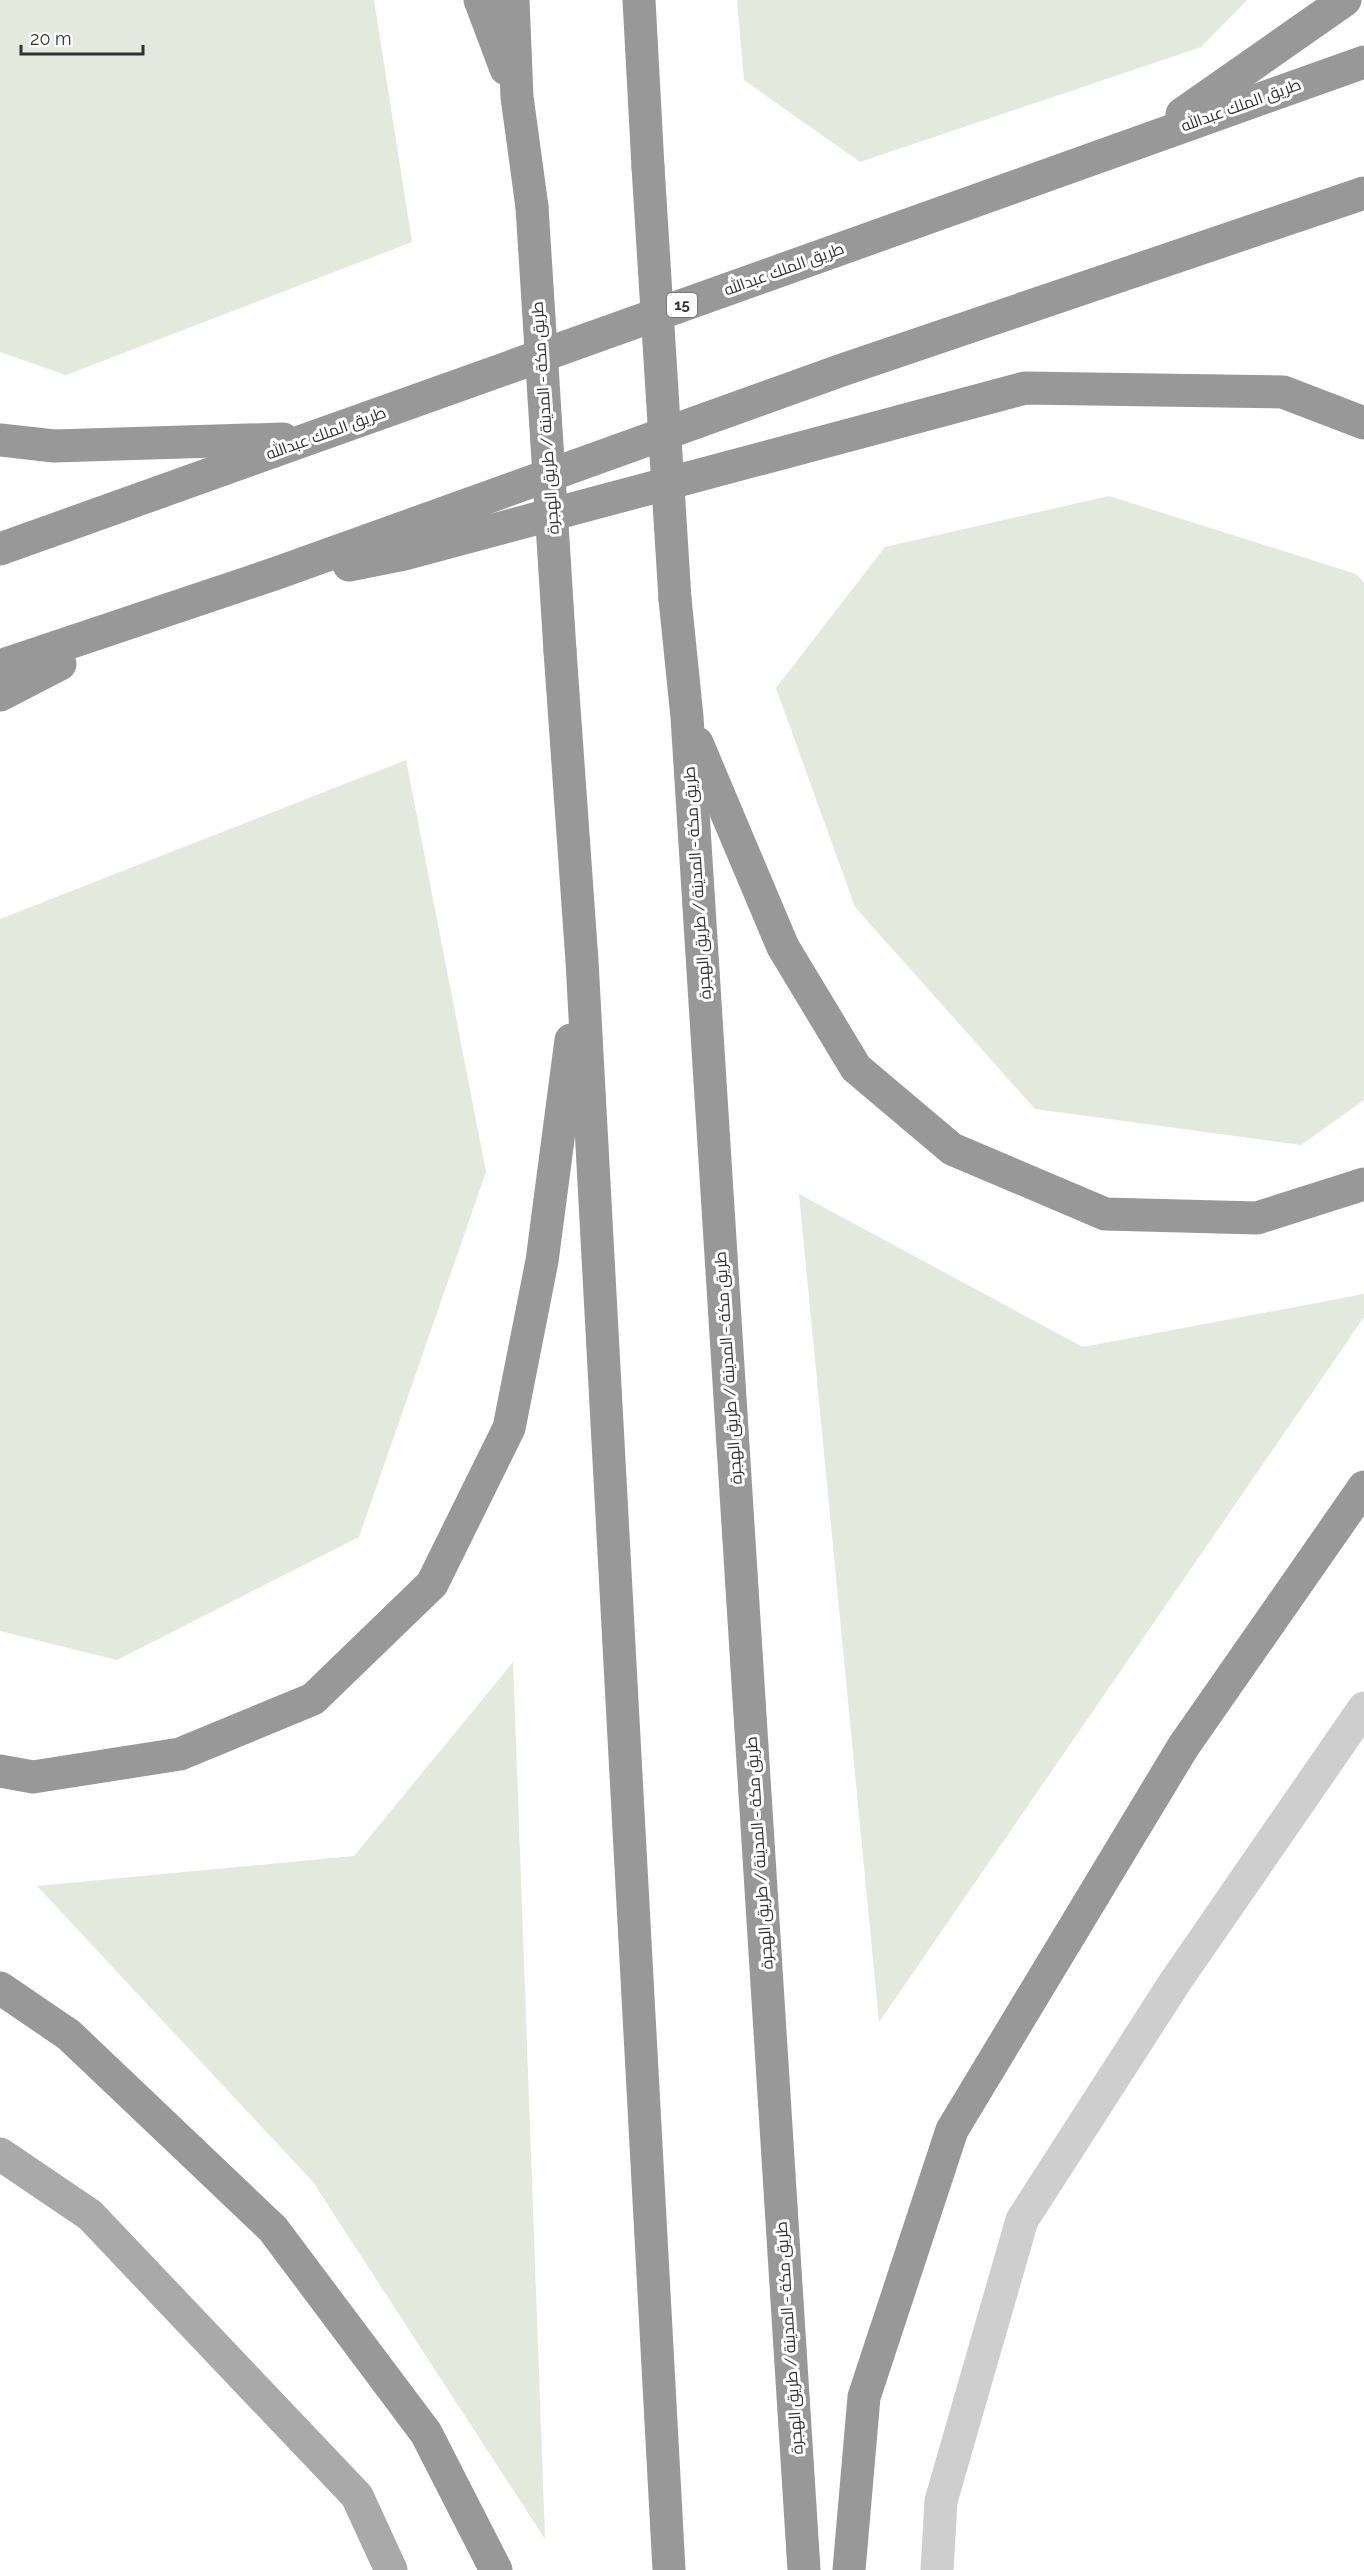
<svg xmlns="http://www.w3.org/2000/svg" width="1364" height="2570" font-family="Raleway,Cairo,sans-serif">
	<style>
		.green { fill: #e3e9dd }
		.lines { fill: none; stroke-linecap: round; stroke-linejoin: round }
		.minor { stroke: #cecece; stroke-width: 33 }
		.major { stroke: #a9a9a9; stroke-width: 33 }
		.highway { stroke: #989898; stroke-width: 33 }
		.highway-bridge { stroke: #989898; stroke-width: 33 }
		.labels { text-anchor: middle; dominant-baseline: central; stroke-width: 6; stroke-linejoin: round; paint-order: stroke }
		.shield { fill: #fff; stroke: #6f6f6f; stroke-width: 1.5 }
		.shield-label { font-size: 15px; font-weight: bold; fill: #313131 }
		.street-label { font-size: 16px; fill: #313131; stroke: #fff }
	</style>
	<rect width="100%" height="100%" fill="#fff"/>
	<!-- green -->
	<g class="green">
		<polygon points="0,0 374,0 412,242 66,375 0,352"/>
		<polygon points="737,0 1247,0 1201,47 860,162 744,80"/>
		<polygon points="1109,496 1356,574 1364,583 1364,1100 1301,1145 1035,1109 855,907 776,688 885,547"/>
		<polygon points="406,760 486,1172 359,1537 117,1660 0,1631 0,919"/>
		<polygon points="799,1194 1083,1347 1364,1294 1364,1317 879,2022"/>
		<polygon points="513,1662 545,2539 313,2182 37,1886 354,1856"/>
	</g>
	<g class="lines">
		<!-- minor -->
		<polyline class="minor" points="937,2570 941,2501 1022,2220 1175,1982 1364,1708"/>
		<!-- major -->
		<polyline class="major" points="0,2154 90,2215 357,2496 391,2570"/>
		<!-- highway -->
		<g class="highway">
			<polyline points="480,0 506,69"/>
			<polyline points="513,0 517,97 532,207"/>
			<polyline points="639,0 648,167"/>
			<polyline points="1182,114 1345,0"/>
			<polyline points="0,440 54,446 283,439"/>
			<polyline points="0,549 1364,62"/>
			<polyline points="349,565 404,554 1025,388 1283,392 1364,423"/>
			<polyline points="675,599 687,717 804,2570"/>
			<polyline points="560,651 582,961 669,2570"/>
			<polyline points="0,666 277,573 842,370 1364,193"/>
			<polyline points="0,695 60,664"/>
			<polyline points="697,743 783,947 856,1068 952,1149 1105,1214 1257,1218 1364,1184"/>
			<polyline points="0,1771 33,1777 180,1754 313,1699 432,1584 509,1428 542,1261 571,1040"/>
			<polyline points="0,1988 69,2035 273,2229 426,2433 496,2570"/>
			<polyline points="849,2570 864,2397 952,2130 1183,1747 1364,1487"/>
		</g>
		<!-- highway-bridge -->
		<g class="highway-bridge">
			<polyline points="648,167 675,599"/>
			<polyline points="532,207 560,651"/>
		</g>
	</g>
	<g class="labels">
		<!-- shield labels -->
		<rect class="shield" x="667" y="293" width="30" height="24" rx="4.5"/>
		<g class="shield-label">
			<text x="682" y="305">15</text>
		</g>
		<!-- street labels -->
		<g class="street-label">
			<text transform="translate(1241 105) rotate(-20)">طريق الملك عبدالله</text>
			<text transform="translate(784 269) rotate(-20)">طريق الملك عبدالله</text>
			<text transform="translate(545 418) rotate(-94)">طريق مكة - المدينة / طريق الهجرة</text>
			<text transform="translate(326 433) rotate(-20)">طريق الملك عبدالله</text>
			<text transform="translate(697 883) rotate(-94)">طريق مكة - المدينة / طريق الهجرة</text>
			<text transform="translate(728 1368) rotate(-94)">طريق مكة - المدينة / طريق الهجرة</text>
			<text transform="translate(759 1853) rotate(-94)">طريق مكة - المدينة / طريق الهجرة</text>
			<text transform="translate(789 2338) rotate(-94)">طريق مكة - المدينة / طريق الهجرة</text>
		</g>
	</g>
	<!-- scale -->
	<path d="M21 45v9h122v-9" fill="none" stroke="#313131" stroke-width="3"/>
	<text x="30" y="45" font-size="18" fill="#313131" stroke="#ffffff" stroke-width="4.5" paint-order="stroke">20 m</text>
</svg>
